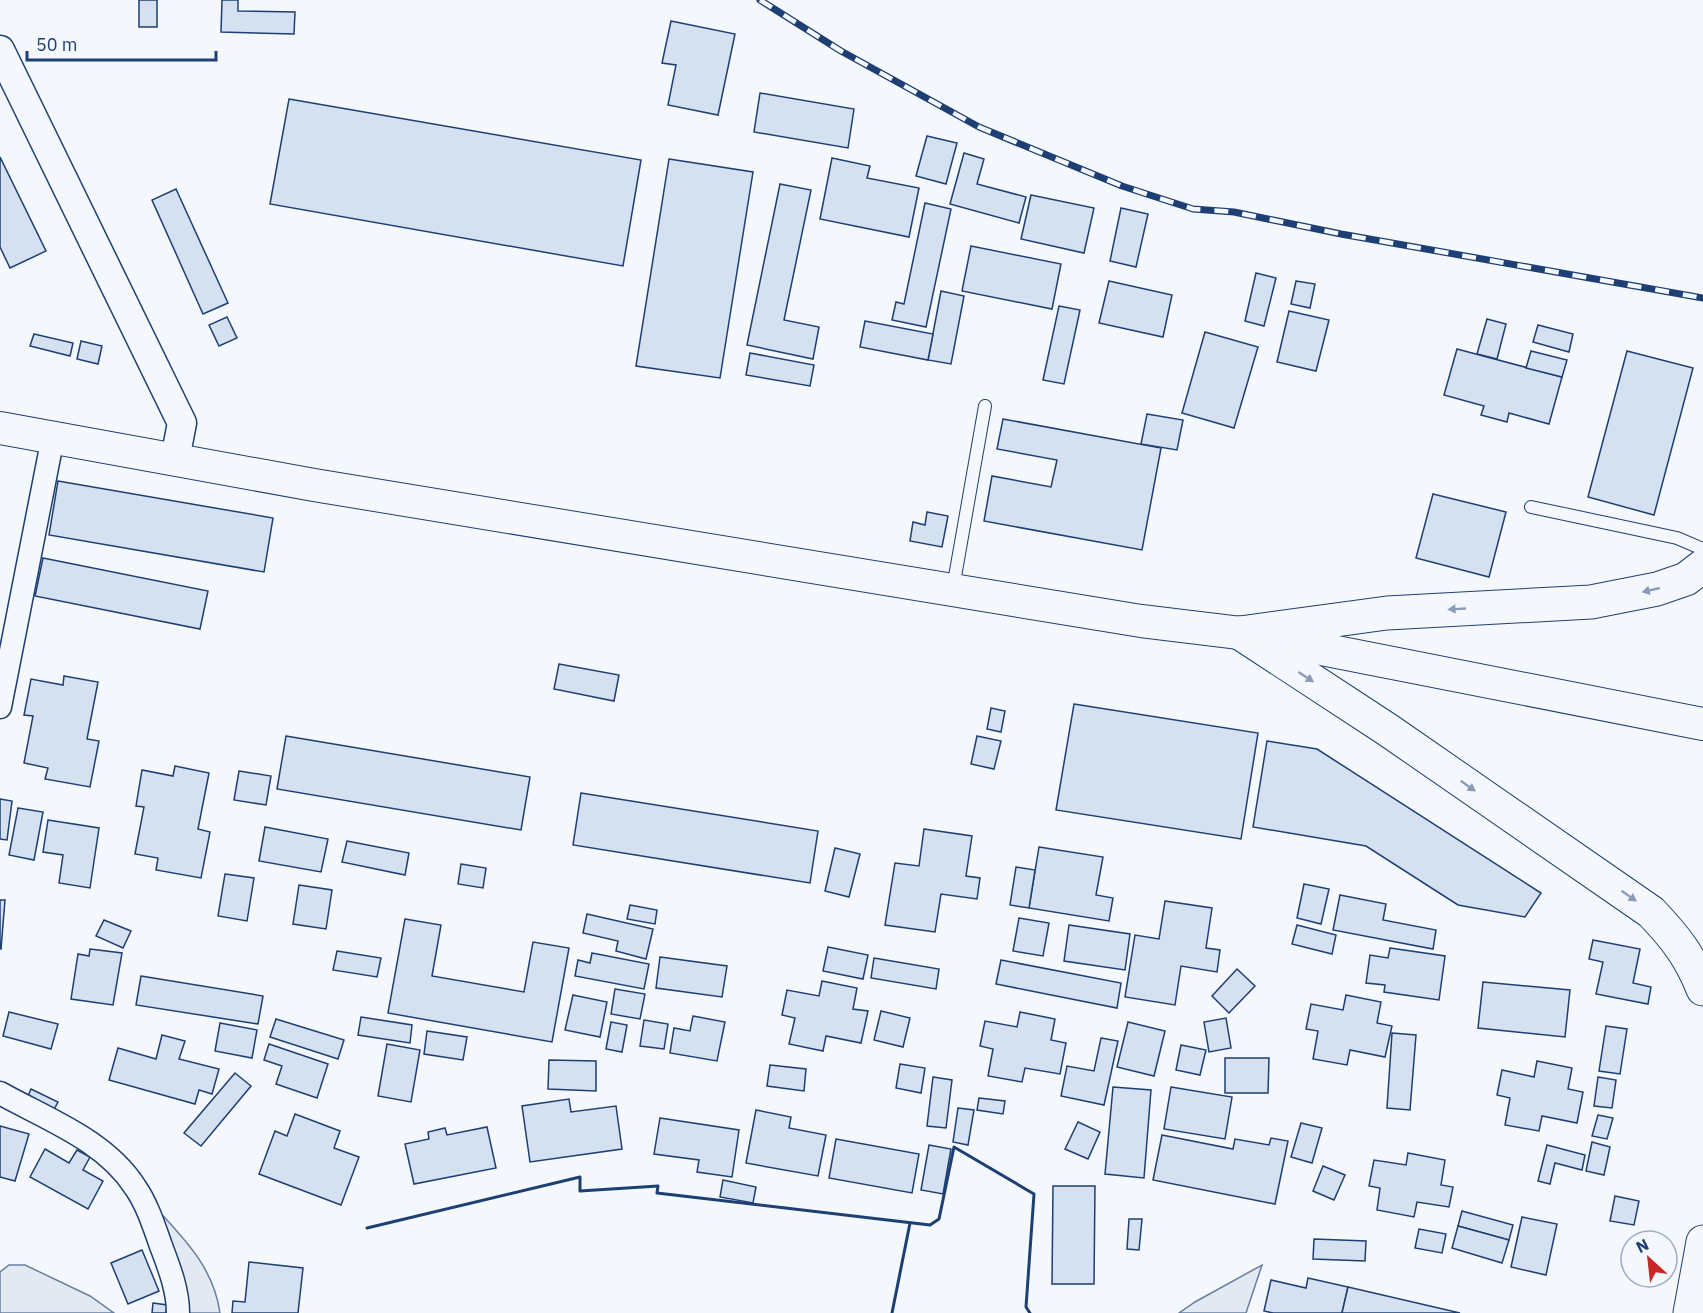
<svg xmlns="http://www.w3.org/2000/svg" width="1703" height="1313" font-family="'IBM Plex Sans',sans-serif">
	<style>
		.green { fill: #e3e9f0; stroke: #687fa3; stroke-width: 1.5 }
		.building { fill: #d5e0f0; stroke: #1d3f73; stroke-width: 1.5 }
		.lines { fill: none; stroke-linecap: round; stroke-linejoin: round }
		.service-casing { stroke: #1d3f73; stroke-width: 14 }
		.minor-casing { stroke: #1d3f73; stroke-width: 25 }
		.tertiary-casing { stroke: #1d3f73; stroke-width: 31 }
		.secondary-casing { stroke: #1d3f73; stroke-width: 34 }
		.trunk-casing { stroke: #1d3f73; stroke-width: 35 }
		.service { stroke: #f4f7fb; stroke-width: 12 }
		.minor { stroke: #f4f7fb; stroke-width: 22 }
		.tertiary { stroke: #f4f7fb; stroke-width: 28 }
		.secondary { stroke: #f4f7fb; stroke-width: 32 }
		.trunk { stroke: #f4f7fb; stroke-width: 33 }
		.rail-casing { stroke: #1d3f73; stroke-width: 7 }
		.rail { stroke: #f4f7fb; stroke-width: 4.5; stroke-dasharray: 14; stroke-linecap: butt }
		.wall { stroke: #1d3f73; stroke-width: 3 }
		.oneway { fill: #889bb7 }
	</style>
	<rect width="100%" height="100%" fill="#f4f7fb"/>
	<!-- green -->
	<g class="green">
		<path d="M146,1197C178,1233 213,1263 220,1313H187Z"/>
		<polygon points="9,1265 25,1265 90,1296 114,1313 0,1313 0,1272"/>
		<polygon points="1262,1265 1246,1313 1179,1313 1195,1302"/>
	</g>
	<!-- building -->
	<g class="building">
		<rect x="139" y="0" width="18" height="27"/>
		<polygon points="222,0 238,0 238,11 295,12 294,34 221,32"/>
		<polygon points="671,21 735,34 718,115 668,105 676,65 662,63"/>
		<polygon points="760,93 854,109 848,148 754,132"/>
		<polygon points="289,99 641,160 623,266 270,204"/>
		<polygon points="927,136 957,143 946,184 916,176"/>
		<polygon points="964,153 984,159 977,184 1026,197 1019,223 950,204"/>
		<polygon points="0,157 46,251 10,268 0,247"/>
		<polygon points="832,158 870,166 867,178 919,188 909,237 820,219"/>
		<polygon points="669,159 753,172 720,378 636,366"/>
		<polygon points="780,184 811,190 784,320 819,327 813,359 747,345"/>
		<polygon points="176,189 228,303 203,314 152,200"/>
		<polygon points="1031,195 1094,208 1084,253 1021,239"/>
		<polygon points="925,203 951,209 926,327 892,320 896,302 904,304"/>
		<polygon points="1121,208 1148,214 1136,267 1110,261"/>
		<polygon points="971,246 1061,264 1052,309 962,291"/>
		<polygon points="1256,273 1276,278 1264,326 1245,321"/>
		<polygon points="1109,281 1172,295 1163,337 1099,323"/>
		<polygon points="1296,281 1315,284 1310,308 1291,304"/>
		<polygon points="941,291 964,296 951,364 928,360"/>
		<polygon points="1059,306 1080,310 1064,384 1043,380"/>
		<polygon points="1289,311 1329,320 1316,371 1277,362"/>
		<polygon points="227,317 237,338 219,346 209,325"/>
		<polygon points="1487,319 1506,324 1497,359 1477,354"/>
		<polygon points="865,321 933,334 928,360 860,347"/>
		<polygon points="1538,325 1573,334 1569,352 1533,342"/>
		<polygon points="1205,332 1258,347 1234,428 1182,413"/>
		<polygon points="34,334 73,343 70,356 30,346"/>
		<polygon points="81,341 102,346 98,364 77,359"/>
		<polygon points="1457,349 1562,377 1549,424 1509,413 1507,422 1481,415 1484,406 1444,395"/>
		<polygon points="1531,351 1567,360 1562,377 1526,368"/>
		<polygon points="1627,351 1693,368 1654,515 1588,497"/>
		<polygon points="750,353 814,365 810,386 746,375"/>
		<polygon points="1147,414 1183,420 1177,450 1141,444"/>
		<polygon points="1003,419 1161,448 1142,550 984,521 992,476 1051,487 1057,460 997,449"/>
		<polygon points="58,481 273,518 264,572 49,535"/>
		<polygon points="1433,494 1506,512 1489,577 1416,558"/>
		<polygon points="927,512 948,516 942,547 910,541 913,522 925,525"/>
		<polygon points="43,558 208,591 200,629 35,596"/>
		<polygon points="559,664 619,675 614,701 554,689"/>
		<polygon points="64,676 98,682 87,739 99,741 90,787 45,779 48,768 24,763 33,716 24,715 31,679 63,685"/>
		<polygon points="1074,704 1258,733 1241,839 1056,810"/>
		<polygon points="991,708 1005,711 1001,732 987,729"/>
		<polygon points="286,736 530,777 521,830 277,789"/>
		<polygon points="977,736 1001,741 994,769 971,764"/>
		<polygon points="1267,741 1317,749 1541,893 1525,917 1458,905 1366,846 1253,827"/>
		<polygon points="175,766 209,773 198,829 210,832 201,878 156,870 158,858 135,854 144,807 136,806 142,770 173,776"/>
		<polygon points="239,771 271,776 266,805 234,800"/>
		<polygon points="581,793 818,831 810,883 573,845"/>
		<polygon points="0,799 12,801 7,840 0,839"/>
		<polygon points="18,808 43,812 34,860 9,855"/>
		<polygon points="48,820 99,828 90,888 59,883 63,855 43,852"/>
		<polygon points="265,827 328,839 321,872 259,861"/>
		<polygon points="924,829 972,836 966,876 980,878 977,899 941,894 935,932 885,925 895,863 919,866"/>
		<polygon points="347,841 409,853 405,875 342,862"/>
		<polygon points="1039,847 1103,857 1096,895 1113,898 1109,921 1029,908"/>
		<polygon points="835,848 860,854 849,897 825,891"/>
		<polygon points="461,864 486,868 483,888 458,884"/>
		<polygon points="1016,867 1035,870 1029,908 1010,905"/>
		<polygon points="225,874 254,878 247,921 218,916"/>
		<polygon points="1304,884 1329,889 1321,924 1297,918"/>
		<polygon points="299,885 332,890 326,929 293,924"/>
		<polygon points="1340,895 1386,904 1383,920 1436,930 1433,949 1333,930"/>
		<polygon points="0,900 5,900 1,949 0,949"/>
		<polygon points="1165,901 1212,908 1206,948 1220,950 1217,972 1181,966 1175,1005 1125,997 1135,935 1159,939"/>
		<polygon points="630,905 657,910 655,924 627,919"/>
		<polygon points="587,914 653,929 646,959 616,951 618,941 583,933"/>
		<polygon points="1019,918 1049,923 1043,956 1013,951"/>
		<polygon points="405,919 441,925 432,976 524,992 533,942 569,948 552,1042 388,1013"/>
		<polygon points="104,920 131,931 123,948 96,936"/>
		<polygon points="1069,925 1130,934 1125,970 1064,961"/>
		<polygon points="1297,925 1336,935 1332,954 1292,944"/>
		<polygon points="1593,940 1640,949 1633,983 1651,987 1648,1004 1596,994 1603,962 1589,959"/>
		<polygon points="828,947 868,955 863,979 823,971"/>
		<polygon points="1390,948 1445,956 1439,1000 1384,992 1385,985 1366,983 1370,955 1388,958"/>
		<polygon points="90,949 122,953 113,1005 71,999 78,954 89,956"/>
		<polygon points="337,951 381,958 377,977 333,970"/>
		<polygon points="592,953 649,964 644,989 575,976 578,960 590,963"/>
		<polygon points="660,957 727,966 722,997 656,988"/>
		<polygon points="874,958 939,969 936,989 871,978"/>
		<polygon points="1001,960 1121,983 1117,1008 996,984"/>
		<polygon points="1237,969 1255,986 1229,1013 1212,996"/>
		<polygon points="141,976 263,996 258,1024 136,1005"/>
		<polygon points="822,981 857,988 853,1009 868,1011 861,1043 826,1036 823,1051 789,1044 795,1018 782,1015 787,990 819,996"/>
		<polygon points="1483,982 1570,990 1565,1037 1478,1028"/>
		<polygon points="615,989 645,994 640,1019 611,1014"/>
		<polygon points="573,995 607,1002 600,1037 565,1030"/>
		<polygon points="1346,995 1381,1002 1377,1023 1392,1026 1385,1057 1350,1050 1347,1065 1313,1059 1318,1031 1306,1029 1311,1004 1343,1010"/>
		<polygon points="881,1011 910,1018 903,1047 874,1040"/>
		<polygon points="9,1012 58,1024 51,1049 3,1036"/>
		<polygon points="1020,1012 1055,1019 1051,1040 1066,1043 1060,1074 1025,1068 1022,1082 988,1076 993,1049 980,1046 985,1021 1017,1027"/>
		<polygon points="693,1016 725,1022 717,1061 670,1053 674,1028 690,1031"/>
		<polygon points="361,1017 412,1025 410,1043 358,1035"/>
		<polygon points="1226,1018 1231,1048 1209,1052 1204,1022"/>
		<polygon points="276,1019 344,1040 338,1059 270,1037"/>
		<polygon points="644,1020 668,1024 664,1049 640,1046"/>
		<polygon points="611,1022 627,1025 622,1052 606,1049"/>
		<polygon points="1128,1022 1165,1031 1154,1076 1117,1067"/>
		<polygon points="220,1023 257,1030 252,1058 215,1051"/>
		<polygon points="1606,1026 1627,1029 1620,1074 1599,1071"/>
		<polygon points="427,1031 467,1037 463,1060 424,1054"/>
		<polygon points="1392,1033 1416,1035 1410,1110 1387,1108"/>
		<polygon points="162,1035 185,1041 179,1059 219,1069 212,1094 199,1090 195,1104 109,1080 118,1048 156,1059"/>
		<polygon points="1101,1038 1118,1041 1104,1105 1061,1096 1067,1066 1094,1071"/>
		<polygon points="269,1044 328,1064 317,1098 276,1084 282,1066 264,1060"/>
		<polygon points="387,1044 420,1050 411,1102 378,1096"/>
		<polygon points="1181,1045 1206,1050 1200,1075 1176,1070"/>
		<polygon points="1225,1058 1269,1058 1268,1093 1225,1093"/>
		<polygon points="549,1060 596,1061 596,1091 548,1089"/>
		<polygon points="1537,1061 1572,1068 1568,1089 1583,1092 1577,1123 1542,1116 1539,1131 1505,1125 1510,1098 1497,1095 1502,1070 1534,1077"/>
		<polygon points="900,1064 925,1068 921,1093 896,1088"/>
		<polygon points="770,1065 806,1069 804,1091 767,1086"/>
		<polygon points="235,1073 251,1086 201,1146 184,1133"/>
		<polygon points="933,1077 952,1080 946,1128 927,1126"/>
		<polygon points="1598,1077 1616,1080 1612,1108 1594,1106"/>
		<polygon points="1113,1087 1151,1090 1144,1178 1105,1174"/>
		<polygon points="1171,1087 1232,1097 1225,1139 1164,1129"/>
		<polygon points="31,1089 58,1102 51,1115 25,1103"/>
		<polygon points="979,1098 1005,1101 1003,1114 977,1110"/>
		<polygon points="569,1099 571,1112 616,1106 622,1149 530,1162 522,1106"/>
		<polygon points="958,1108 974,1110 968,1145 953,1142"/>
		<polygon points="756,1110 791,1117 789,1128 826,1135 818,1176 746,1163"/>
		<polygon points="295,1114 340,1131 334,1148 359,1157 341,1205 259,1174 275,1131 287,1136"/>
		<polygon points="1598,1115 1613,1118 1607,1139 1592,1136"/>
		<polygon points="660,1118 739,1130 732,1177 697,1172 699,1160 654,1154"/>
		<polygon points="1078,1122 1100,1132 1088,1159 1065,1149"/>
		<polygon points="1301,1123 1322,1128 1312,1163 1291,1157"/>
		<polygon points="0,1126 29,1134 15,1181 0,1177"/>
		<polygon points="487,1127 496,1168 414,1184 405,1144 429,1139 428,1132 445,1128 447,1135"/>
		<polygon points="1162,1135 1233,1149 1235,1139 1269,1145 1271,1138 1288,1141 1275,1204 1153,1180"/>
		<polygon points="836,1139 919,1154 912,1193 829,1178"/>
		<polygon points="1592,1142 1610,1147 1604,1175 1586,1171"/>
		<polygon points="929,1145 951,1149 943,1194 921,1190"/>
		<polygon points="1547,1145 1585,1155 1582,1170 1555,1163 1550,1184 1538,1181"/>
		<polygon points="45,1149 69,1163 77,1150 90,1157 83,1170 103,1181 88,1209 30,1177"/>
		<polygon points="1408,1153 1445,1160 1441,1185 1453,1187 1449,1207 1417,1202 1414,1217 1377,1210 1380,1188 1369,1186 1374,1160 1406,1165"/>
		<polygon points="1323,1166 1345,1175 1334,1200 1313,1191"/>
		<polygon points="723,1180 756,1187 753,1203 720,1197"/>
		<polygon points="1053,1186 1095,1186 1094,1284 1052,1284"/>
		<polygon points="1615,1196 1639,1201 1634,1225 1610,1221"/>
		<polygon points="1462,1211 1513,1225 1509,1240 1458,1226"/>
		<polygon points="1522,1217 1557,1224 1546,1275 1511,1267"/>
		<polygon points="1129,1219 1142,1219 1139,1250 1127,1249"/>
		<polygon points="1458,1226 1509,1240 1502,1263 1452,1248"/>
		<polygon points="1419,1229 1446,1234 1442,1253 1415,1248"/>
		<polygon points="1314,1239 1366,1241 1365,1261 1313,1259"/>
		<polygon points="142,1250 159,1291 128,1304 111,1263"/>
		<polygon points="249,1262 303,1268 298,1313 232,1313 233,1301 245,1302"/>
		<polygon points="1308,1278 1348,1287 1342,1313 1273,1313 1264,1311 1271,1280 1306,1288"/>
		<polygon points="1348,1287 1460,1313 1342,1313"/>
		<polygon points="153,1303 167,1305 166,1313 152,1313"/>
	</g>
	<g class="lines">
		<!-- service casing -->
		<g class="service-casing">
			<g id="service">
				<polyline points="1531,507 1677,538 1703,549"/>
				<polyline points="953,588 985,406"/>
			</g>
		</g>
		<!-- minor casing -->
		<g class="minor-casing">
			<g id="minor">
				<polyline points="0,707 53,437"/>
				<path d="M0,1093C46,1119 105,1140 135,1187C147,1204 154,1226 161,1246C169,1267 178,1290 178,1313"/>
			</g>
		</g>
		<!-- tertiary casing -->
		<g class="tertiary-casing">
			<polyline id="tertiary" points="0,50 182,423 175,459"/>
		</g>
		<!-- secondary casing -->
		<g class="secondary-casing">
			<polyline id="secondary" points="0,428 314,485 1141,621 1240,633 1703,724"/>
		</g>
		<!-- trunk casing -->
		<g class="trunk-casing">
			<g id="trunk">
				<path d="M1240,633L1388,730L1651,912C1675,937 1690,956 1703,989"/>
				<polyline points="1240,633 1387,613 1591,602 1657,589 1686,579 1703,566"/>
				<polyline points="1690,1313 1703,1242"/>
			</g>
		</g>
		<!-- service -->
		<use href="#service" class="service"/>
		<!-- minor -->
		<use href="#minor" class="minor"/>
		<!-- tertiary -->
		<use href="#tertiary" class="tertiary"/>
		<!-- secondary -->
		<use href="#secondary" class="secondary"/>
		<!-- trunk -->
		<use href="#trunk" class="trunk"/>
		<!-- rail casing -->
		<g class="rail-casing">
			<polyline id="rail" points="760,0 841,51 979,127 1122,186 1193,209 1234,212 1341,234 1703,298"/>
		</g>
		<!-- rail -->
		<use href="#rail" class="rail"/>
		<!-- wall -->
		<g class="wall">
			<polyline points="367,1228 580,1177 580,1191 658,1186 657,1193 930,1225 939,1219 954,1147 1034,1194 1026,1307 1030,1313"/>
			<polyline points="892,1313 910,1223"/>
		</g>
	</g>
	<!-- one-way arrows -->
	<defs><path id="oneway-solid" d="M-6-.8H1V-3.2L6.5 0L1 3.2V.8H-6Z" transform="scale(1.5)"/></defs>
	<g class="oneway">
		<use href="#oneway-solid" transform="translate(1651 590) rotate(167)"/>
		<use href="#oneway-solid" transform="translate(1457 609) rotate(177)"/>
		<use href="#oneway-solid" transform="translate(1306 677) rotate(33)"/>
		<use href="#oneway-solid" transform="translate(1468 786) rotate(35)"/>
		<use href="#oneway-solid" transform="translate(1629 896) rotate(35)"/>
	</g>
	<!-- north arrow -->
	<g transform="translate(1649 1259) rotate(333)"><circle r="28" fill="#f4f7fb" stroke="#9eadc5" stroke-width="1.5"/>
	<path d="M0-4.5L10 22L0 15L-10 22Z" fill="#c62828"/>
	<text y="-9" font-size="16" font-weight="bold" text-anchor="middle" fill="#1d3f73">N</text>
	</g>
	<!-- scale -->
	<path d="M27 51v9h189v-9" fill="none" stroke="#1d3f73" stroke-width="3"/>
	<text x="36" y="51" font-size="18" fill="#1d3f73" stroke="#f4f7fb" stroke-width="4.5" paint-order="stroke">50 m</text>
</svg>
